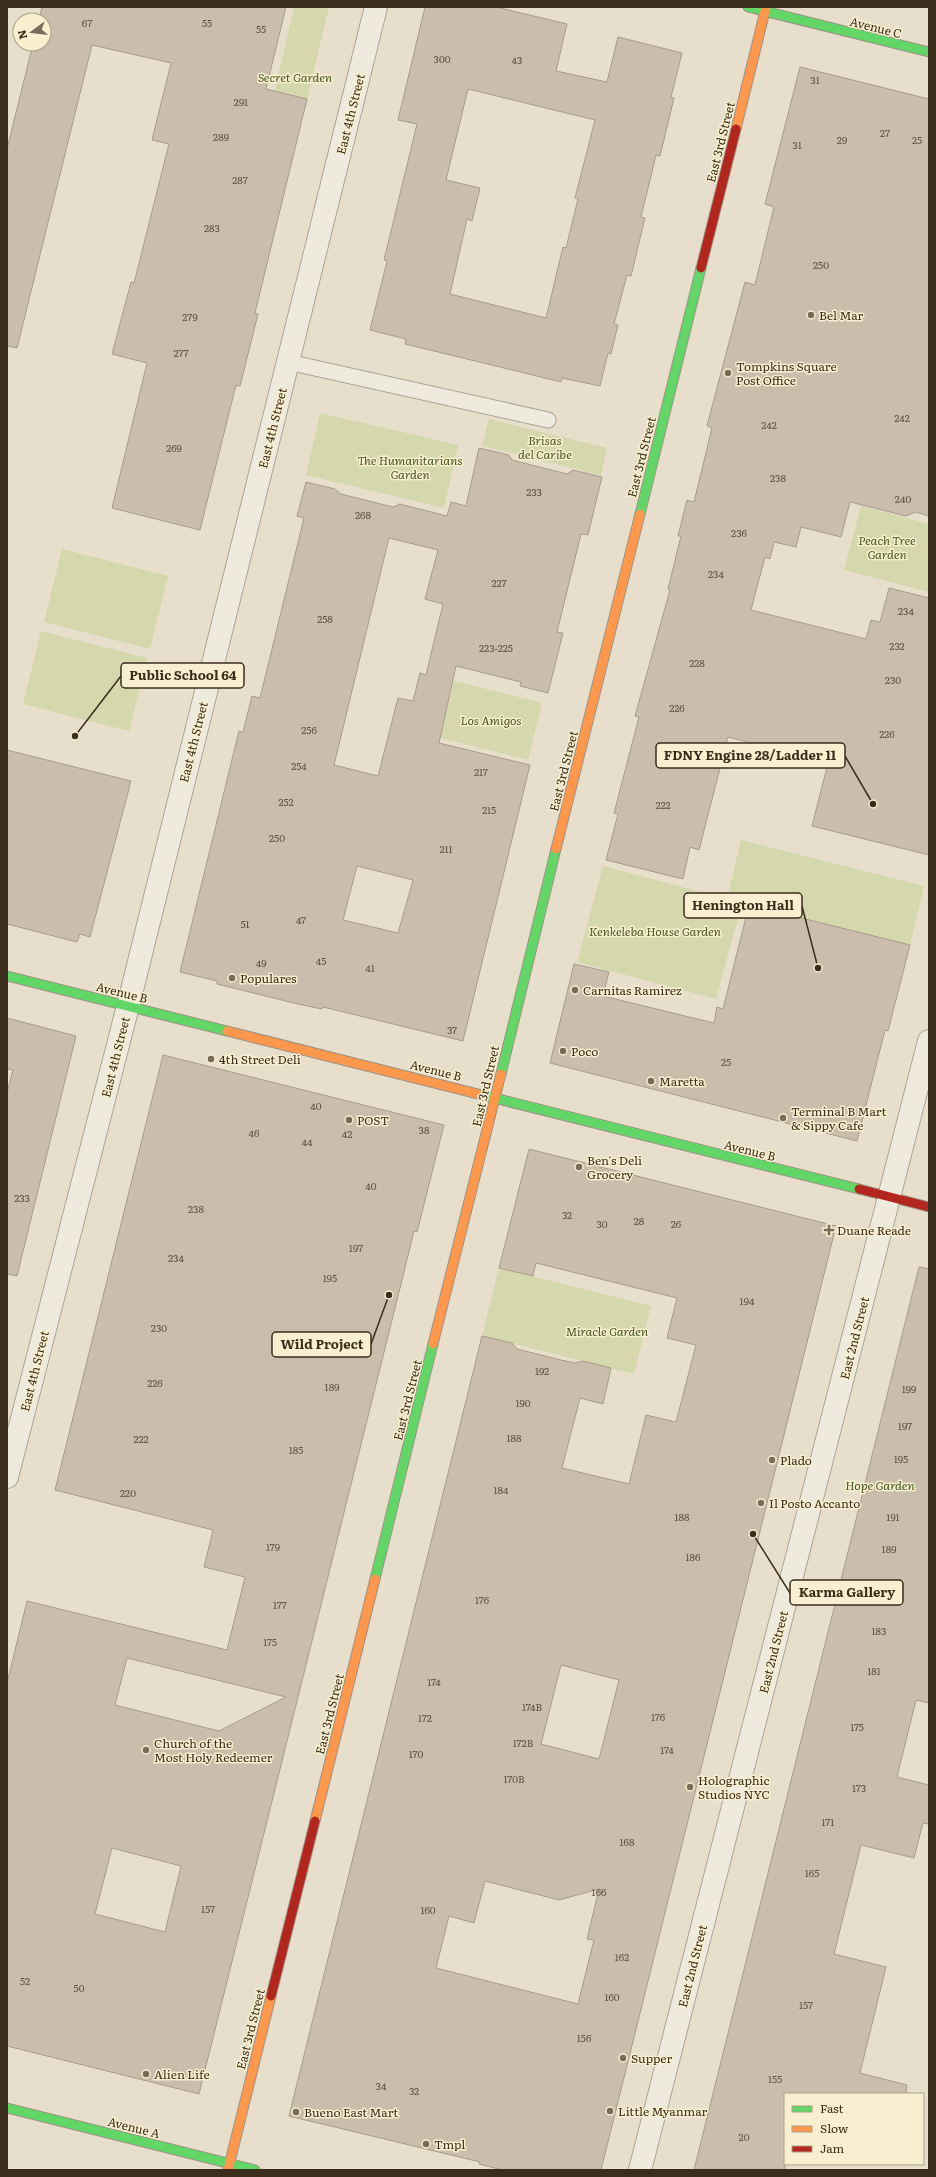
<svg xmlns="http://www.w3.org/2000/svg" width="936" height="2177" font-family="Literata,serif">
	<style>
		.green { fill: #d5d7ac }
		.building { fill: #cbbdac; stroke: #a79b8a; fill-rule: evenodd }
		.lines { fill: none; stroke-linecap: round; stroke-linejoin: round }
		.lane-casing { stroke: #aba495; stroke-width: 17 }
		.street-casing { stroke: #aba495; stroke-width: 24 }
		.fast-casing { stroke: #9b9385; stroke-width: 11 }
		.slow-casing { stroke: #9b9385; stroke-width: 11 }
		.jam-casing { stroke: #9b9385; stroke-width: 11 }
		.lane { stroke: #eeeade; stroke-width: 15 }
		.street { stroke: #eeeade; stroke-width: 22 }
		.fast { stroke: #63d668; stroke-width: 9 }
		.slow { stroke: #ff974d; stroke-width: 9 }
		.jam { stroke: #b3261e; stroke-width: 9 }
		.poi-dot { fill: #776b59; stroke: #f8efd0; stroke-width: 1.5 }
		.labels { text-anchor: middle; dominant-baseline: central; stroke-width: 3; stroke-linejoin: round; paint-order: stroke }
		.number-label { font-size: 10px; fill: #5f5140 }
		.street-label { font-size: 12px; fill: #3b2d1c; stroke: #f8efd0 }
		.park-label { font-size: 12px; font-style: italic; fill: #485921; stroke: #f8efd0 }
		.poi-label { font-size: 12px; fill: #3b2d1c; stroke: #f8efd0; text-anchor: start }
		.leader { fill: none; stroke: #3b2d1c; stroke-width: 1.5 }
		.callout-dot { fill: #3b2d1c; stroke: #f8efd0; stroke-width: 1.5 }
		.callout { fill: #f8efd0; stroke: #3b2d1c; stroke-width: 1.5 }
		.callout-label { font-size: 13px; text-anchor: middle; font-weight: bold; fill: #3b2d1c }
	</style>
	<rect width="100%" height="100%" fill="#e7dfcb"/>
	<!-- green -->
	<g class="green">
		<polygon points="294,7 329,7 307,99 275,91"/>
		<polygon points="320,413 458,445 444,508 306,475"/>
		<polygon points="489,419 607,448 601,475 482,446"/>
		<polygon points="861,506 929,524 929,592 844,570"/>
		<polygon points="62,549 168,576 150,649 44,622"/>
		<polygon points="41,631 147,658 129,731 23,704"/>
		<polygon points="454,681 542,703 528,760 440,738"/>
		<polygon points="741,840 924,886 910,945 742,903 716,999 577,962 603,866 727,899"/>
		<polygon points="499,1268 651,1306 634,1374 482,1336"/>
	</g>
	<!-- building -->
	<g class="building">
		<polygon points="42,7 286,7 266,89 307,99 255,313 258,314 240,386 236,385 200,530 112,508 147,363 112,354 131,282 134,283 169,144 152,140 171,63 92,45 17,348 7,346 7,149 33,44 44,44 44,20 39,20"/>
		<path d="M425,7H496L567,24L556,71L607,82L618,37L682,53L671,97L674,98L660,156L656,155L641,217L645,218L631,276L627,275L614,324L618,325L611,354L608,353L600,386L562,378L561,382L463,358L405,344L406,339L370,330L387,261L384,260L417,124L398,120ZM468,89L595,120L575,198L578,199L566,248L563,247L546,318L450,294L467,219L472,221L480,188L446,180Z"/>
		<polygon points="800,67 929,99 929,516 916,512 906,516 850,502 841,537 801,527 796,547 774,542 770,559 765,557 751,610 866,639 871,620 880,622 889,588 929,598 929,855 812,826 828,763 728,737 699,850 690,847 683,879 606,860 618,814 614,813 639,717 635,716 670,590 668,589 681,536 678,536 687,500 694,502 712,428 707,426 745,282 755,285 774,207 765,204"/>
		<path d="M479,448L509,455L512,460L567,474L573,470L602,477L588,535L581,534L557,632L563,633L548,693L520,686L521,682L456,666L439,743L530,765L463,1041L323,1007L322,1009L298,1004L217,984V981L180,972L239,731L243,732L252,696L260,698L304,518L297,516L306,482L335,489L341,494L393,507L400,504L447,516L451,502L466,506ZM389,538L438,550L425,599L443,604L426,675L420,673L413,701L398,698L378,776L334,765ZM357,866L413,880L398,933L343,920Z"/>
		<polygon points="7,750 131,781 90,937 80,934 77,942 7,924"/>
		<polygon points="749,905 910,945 888,1031 885,1030 857,1141 550,1063 574,964 609,972 603,996 714,1023 717,1007 723,1009"/>
		<polygon points="7,1018 76,1036 17,1276 7,1274 7,1093 13,1070 7,1069"/>
		<path d="M163,1055L444,1125L417,1232L414,1231L403,1276L199,2094L7,2046V1683L27,1601L227,1650L245,1577L204,1567L213,1530L55,1490ZM127,1658L286,1697L219,1731L115,1705ZM112,1848L181,1866L165,1932L95,1914Z"/>
		<path d="M529,1149L836,1226L601,2170H503L479,2164L480,2162L289,2116L482,1336L512,1343L517,1349L561,1360L575,1363L583,1361L611,1368L603,1404L580,1398L562,1468L629,1484L646,1415L676,1422L696,1345L667,1338L677,1298L536,1263L533,1276L499,1268ZM561,1665L619,1680L599,1759L541,1744ZM485,1881L559,1900L599,1889L587,1939L594,1940L578,2004L436,1968L449,1916L474,1923Z"/>
		<polygon points="919,1267 929,1269 929,1703 916,1700 897,1777 929,1785 929,1824 923,1823 914,1858 861,1845 834,1954 886,1967 860,2073 907,2085 906,2094 785,2094 785,2170 694,2170"/>
	</g>
	<g class="lines">
		<!-- lane casing -->
		<g class="lane-casing">
			<polyline id="lane" points="288,362 548,420"/>
		</g>
		<!-- street casing -->
		<g class="street-casing">
			<g id="street">
				<polyline points="7,1477 128,1006 376,7"/>
				<polyline points="640,2170 929,1041"/>
			</g>
		</g>
		<!-- fast casing -->
		<g class="fast-casing">
			<g id="fast">
				<polyline points="748,7 929,52"/>
				<polyline points="640,514 701,268"/>
				<polyline points="7,976 227,1031"/>
				<polyline points="501,1074 556,849"/>
				<polyline points="486,1096 859,1189"/>
				<polyline points="375,1579 433,1344"/>
				<polyline points="7,2108 255,2170"/>
			</g>
		</g>
		<!-- slow casing -->
		<g class="slow-casing">
			<g id="slow">
				<polyline points="736,129 766,7"/>
				<polyline points="556,849 640,514"/>
				<polyline points="227,1031 486,1096"/>
				<polyline points="433,1344 501,1074"/>
				<polyline points="315,1821 375,1579"/>
				<polyline points="228,2170 271,1996"/>
			</g>
		</g>
		<!-- jam casing -->
		<g class="jam-casing">
			<g id="jam">
				<polyline points="701,268 736,129"/>
				<polyline points="859,1189 929,1207"/>
				<polyline points="271,1996 315,1821"/>
			</g>
		</g>
		<!-- lane -->
		<use href="#lane" class="lane"/>
		<!-- street -->
		<use href="#street" class="street"/>
		<!-- fast -->
		<use href="#fast" class="fast"/>
		<!-- slow -->
		<use href="#slow" class="slow"/>
		<!-- jam -->
		<use href="#jam" class="jam"/>
	</g>
	<!-- markers -->
	<g class="poi-dot">
		<circle cx="811" cy="315" r="4"/>
		<circle cx="728" cy="373" r="4"/>
		<circle cx="232" cy="978" r="4"/>
		<circle cx="575" cy="990" r="4"/>
		<circle cx="563" cy="1051" r="4"/>
		<circle cx="211" cy="1059" r="4"/>
		<circle cx="651" cy="1081" r="4"/>
		<circle cx="783" cy="1118" r="4"/>
		<circle cx="349" cy="1120" r="4"/>
		<circle cx="579" cy="1167" r="4"/>
		<path d="M827 1224h4v4h4v4h-4v4h-4v-4h-4v-4h4z"/>
		<circle cx="772" cy="1460" r="4"/>
		<circle cx="761" cy="1503" r="4"/>
		<circle cx="146" cy="1750" r="4"/>
		<circle cx="690" cy="1787" r="4"/>
		<circle cx="623" cy="2058" r="4"/>
		<circle cx="146" cy="2074" r="4"/>
		<circle cx="610" cy="2111" r="4"/>
		<circle cx="296" cy="2112" r="4"/>
		<circle cx="426" cy="2144" r="4"/>
	</g>
	<g class="labels">
		<!-- number labels -->
		<g class="number-label">
			<text x="87" y="22">67</text>
			<text x="207" y="22">55</text>
			<text x="261" y="28">55</text>
			<text x="442" y="58">300</text>
			<text x="517" y="59">43</text>
			<text x="815" y="79">31</text>
			<text x="241" y="101">291</text>
			<text x="885" y="132">27</text>
			<text x="221" y="136">289</text>
			<text x="842" y="139">29</text>
			<text x="917" y="139">25</text>
			<text x="797" y="144">31</text>
			<text x="240" y="179">287</text>
			<text x="212" y="227">283</text>
			<text x="821" y="264">250</text>
			<text x="190" y="316">279</text>
			<text x="181" y="352">277</text>
			<text x="902" y="417">242</text>
			<text x="769" y="424">242</text>
			<text x="174" y="447">269</text>
			<text x="778" y="477">238</text>
			<text x="534" y="491">233</text>
			<text x="903" y="498">240</text>
			<text x="363" y="514">268</text>
			<text x="739" y="532">236</text>
			<text x="716" y="573">234</text>
			<text x="499" y="582">227</text>
			<text x="906" y="610">234</text>
			<text x="325" y="618">258</text>
			<text x="897" y="645">232</text>
			<text x="496" y="647">223-225</text>
			<text x="697" y="662">228</text>
			<text x="893" y="679">230</text>
			<text x="677" y="707">226</text>
			<text x="309" y="729">256</text>
			<text x="887" y="733">226</text>
			<text x="299" y="765">254</text>
			<text x="481" y="771">217</text>
			<text x="286" y="801">252</text>
			<text x="663" y="804">222</text>
			<text x="489" y="809">215</text>
			<text x="277" y="837">250</text>
			<text x="446" y="848">211</text>
			<text x="301" y="919">47</text>
			<text x="245" y="923">51</text>
			<text x="321" y="960">45</text>
			<text x="261" y="962">49</text>
			<text x="370" y="967">41</text>
			<text x="452" y="1029">37</text>
			<text x="726" y="1061">25</text>
			<text x="316" y="1105">40</text>
			<text x="424" y="1129">38</text>
			<text x="254" y="1132">46</text>
			<text x="347" y="1133">42</text>
			<text x="307" y="1141">44</text>
			<text x="371" y="1185">40</text>
			<text x="22" y="1197">233</text>
			<text x="196" y="1208">238</text>
			<text x="567" y="1214">32</text>
			<text x="639" y="1220">28</text>
			<text x="602" y="1223">30</text>
			<text x="676" y="1223">26</text>
			<text x="356" y="1247">197</text>
			<text x="176" y="1257">234</text>
			<text x="330" y="1277">195</text>
			<text x="747" y="1300">194</text>
			<text x="159" y="1327">230</text>
			<text x="542" y="1370">192</text>
			<text x="155" y="1382">226</text>
			<text x="332" y="1386">189</text>
			<text x="909" y="1388">199</text>
			<text x="523" y="1402">190</text>
			<text x="905" y="1425">197</text>
			<text x="514" y="1437">188</text>
			<text x="141" y="1438">222</text>
			<text x="296" y="1449">185</text>
			<text x="901" y="1458">195</text>
			<text x="501" y="1489">184</text>
			<text x="128" y="1492">220</text>
			<text x="682" y="1516">188</text>
			<text x="893" y="1516">191</text>
			<text x="273" y="1546">179</text>
			<text x="889" y="1548">189</text>
			<text x="693" y="1556">186</text>
			<text x="482" y="1599">176</text>
			<text x="280" y="1604">177</text>
			<text x="879" y="1630">183</text>
			<text x="270" y="1641">175</text>
			<text x="874" y="1670">181</text>
			<text x="434" y="1681">174</text>
			<text x="532" y="1706">174B</text>
			<text x="658" y="1716">176</text>
			<text x="425" y="1717">172</text>
			<text x="857" y="1726">175</text>
			<text x="523" y="1742">172B</text>
			<text x="667" y="1749">174</text>
			<text x="416" y="1753">170</text>
			<text x="514" y="1778">170B</text>
			<text x="859" y="1787">173</text>
			<text x="828" y="1821">171</text>
			<text x="627" y="1841">168</text>
			<text x="812" y="1872">165</text>
			<text x="599" y="1891">166</text>
			<text x="208" y="1908">157</text>
			<text x="428" y="1909">160</text>
			<text x="622" y="1956">162</text>
			<text x="25" y="1980">52</text>
			<text x="79" y="1987">50</text>
			<text x="612" y="1996">160</text>
			<text x="806" y="2004">157</text>
			<text x="584" y="2037">156</text>
			<text x="775" y="2078">155</text>
			<text x="381" y="2085">34</text>
			<text x="414" y="2090">32</text>
			<text x="744" y="2136">20</text>
		</g>
		<!-- street labels -->
		<g class="street-label">
			<text transform="translate(876 27) rotate(14)">Avenue C</text>
			<text transform="translate(350 114) rotate(-76)">East 4th Street</text>
			<text transform="translate(720 142) rotate(-76)">East 3rd Street</text>
			<text transform="translate(272 428) rotate(-76)">East 4th Street</text>
			<text transform="translate(641 457) rotate(-76)">East 3rd Street</text>
			<text transform="translate(193 742) rotate(-76)">East 4th Street</text>
			<text transform="translate(563 771) rotate(-76)">East 3rd Street</text>
			<text transform="translate(122 992) rotate(14)">Avenue B</text>
			<text transform="translate(115 1057) rotate(-76)">East 4th Street</text>
			<text transform="translate(436 1070) rotate(14)">Avenue B</text>
			<text transform="translate(485 1086) rotate(-77)">East 3rd Street</text>
			<text transform="translate(750 1150) rotate(14)">Avenue B</text>
			<text transform="translate(854 1338) rotate(-76)">East 2nd Street</text>
			<text transform="translate(34 1371) rotate(-76)">East 4th Street</text>
			<text transform="translate(407 1400) rotate(-76)">East 3rd Street</text>
			<text transform="translate(773 1652) rotate(-76)">East 2nd Street</text>
			<text transform="translate(329 1714) rotate(-76)">East 3rd Street</text>
			<text transform="translate(692 1966) rotate(-76)">East 2nd Street</text>
			<text transform="translate(250 2029) rotate(-76)">East 3rd Street</text>
			<text transform="translate(134 2127) rotate(14)">Avenue A</text>
		</g>
		<!-- park labels -->
		<g class="park-label">
			<text x="295" y="77">Secret Garden</text>
			<text x="545" y="440">Brisas<tspan x="545" dy="14">del Caribe</tspan></text>
			<text x="410" y="460">The Humanitarians<tspan x="410" dy="14">Garden</tspan></text>
			<text x="887" y="540">Peach Tree<tspan x="887" dy="14">Garden</tspan></text>
			<text x="491" y="720">Los Amigos</text>
			<text x="655" y="931">Kenkeleba House Garden</text>
			<text x="607" y="1331">Miracle Garden</text>
			<text x="880" y="1485">Hope Garden</text>
		</g>
		<!-- poi labels -->
		<g class="poi-label">
			<text x="819" y="315">Bel Mar</text>
			<text x="736" y="366">Tompkins Square<tspan x="736" dy="14">Post Office</tspan></text>
			<text x="240" y="978">Populares</text>
			<text x="583" y="990">Carnitas Ramirez</text>
			<text x="571" y="1051">Poco</text>
			<text x="219" y="1059">4th Street Deli</text>
			<text x="659" y="1081">Maretta</text>
			<text x="791" y="1111">Terminal B Mart<tspan x="791" dy="14">&amp; Sippy Cafe</tspan></text>
			<text x="357" y="1120">POST</text>
			<text x="587" y="1160">Ben's Deli<tspan x="587" dy="14">Grocery</tspan></text>
			<text x="837" y="1230">Duane Reade</text>
			<text x="780" y="1460">Plado</text>
			<text x="769" y="1503">Il Posto Accanto</text>
			<text x="154" y="1743">Church of the<tspan x="154" dy="14">Most Holy Redeemer</tspan></text>
			<text x="698" y="1780">Holographic<tspan x="698" dy="14">Studios NYC</tspan></text>
			<text x="631" y="2058">Supper</text>
			<text x="154" y="2074">Alien Life</text>
			<text x="618" y="2111">Little Myanmar</text>
			<text x="304" y="2112">Bueno East Mart</text>
			<text x="434" y="2144">Tmpl</text>
		</g>
	</g>
	<!-- callouts -->
	<path class="leader" d="M75 736L121 676M873 804L845 756M818 968L802 906M389 1295L371 1344M753 1534L790 1593"/>
	<g class="callout-dot">
		<circle cx="75" cy="736" r="4"/>
		<circle cx="873" cy="804" r="4"/>
		<circle cx="818" cy="968" r="4"/>
		<circle cx="389" cy="1295" r="4"/>
		<circle cx="753" cy="1534" r="4"/>
	</g>
	<g class="callout">
		<rect x="121" y="663" width="123" height="25" rx="4"/>
		<rect x="656" y="743" width="189" height="25" rx="4"/>
		<rect x="684" y="893" width="118" height="25" rx="4"/>
		<rect x="272" y="1332" width="99" height="25" rx="4"/>
		<rect x="790" y="1580" width="113" height="25" rx="4"/>
	</g>
	<g class="callout-label">
		<text x="183" y="680">Public School 64</text>
		<text x="750" y="760">FDNY Engine 28/Ladder 11</text>
		<text x="743" y="910">Henington Hall</text>
		<text x="322" y="1349">Wild Project</text>
		<text x="847" y="1597">Karma Gallery</text>
	</g>
	<!-- border -->
	<rect width="936" height="2177" fill="none" stroke="#3b2d1c" stroke-width="16"/>
	<!-- legend -->
	<rect x="784" y="2093" width="140" height="72" fill="#f8efd0" stroke="#aca188"/>
	<rect x="792" y="2106" width="20" height="6" fill="#63d668" stroke="#aca188"/>
	<text x="820" y="2113" font-size="12" fill="#3b2d1c">Fast</text>
	<rect x="792" y="2126" width="20" height="6" fill="#ff974d" stroke="#aca188"/>
	<text x="820" y="2133" font-size="12" fill="#3b2d1c">Slow</text>
	<rect x="792" y="2146" width="20" height="6" fill="#b3261e" stroke="#aca188"/>
	<text x="820" y="2153" font-size="12" fill="#3b2d1c">Jam</text>
	<!-- north arrow -->
	<g transform="translate(32 32) rotate(255)"><circle r="19" fill="#f8efd0" stroke="#aca188"/>
	<path d="M0-3L7 15L0 10L-7 15Z" fill="#776b59"/>
	<text y="-6" font-size="11" font-weight="bold" text-anchor="middle" fill="#3b2d1c">N</text>
	</g>
</svg>
